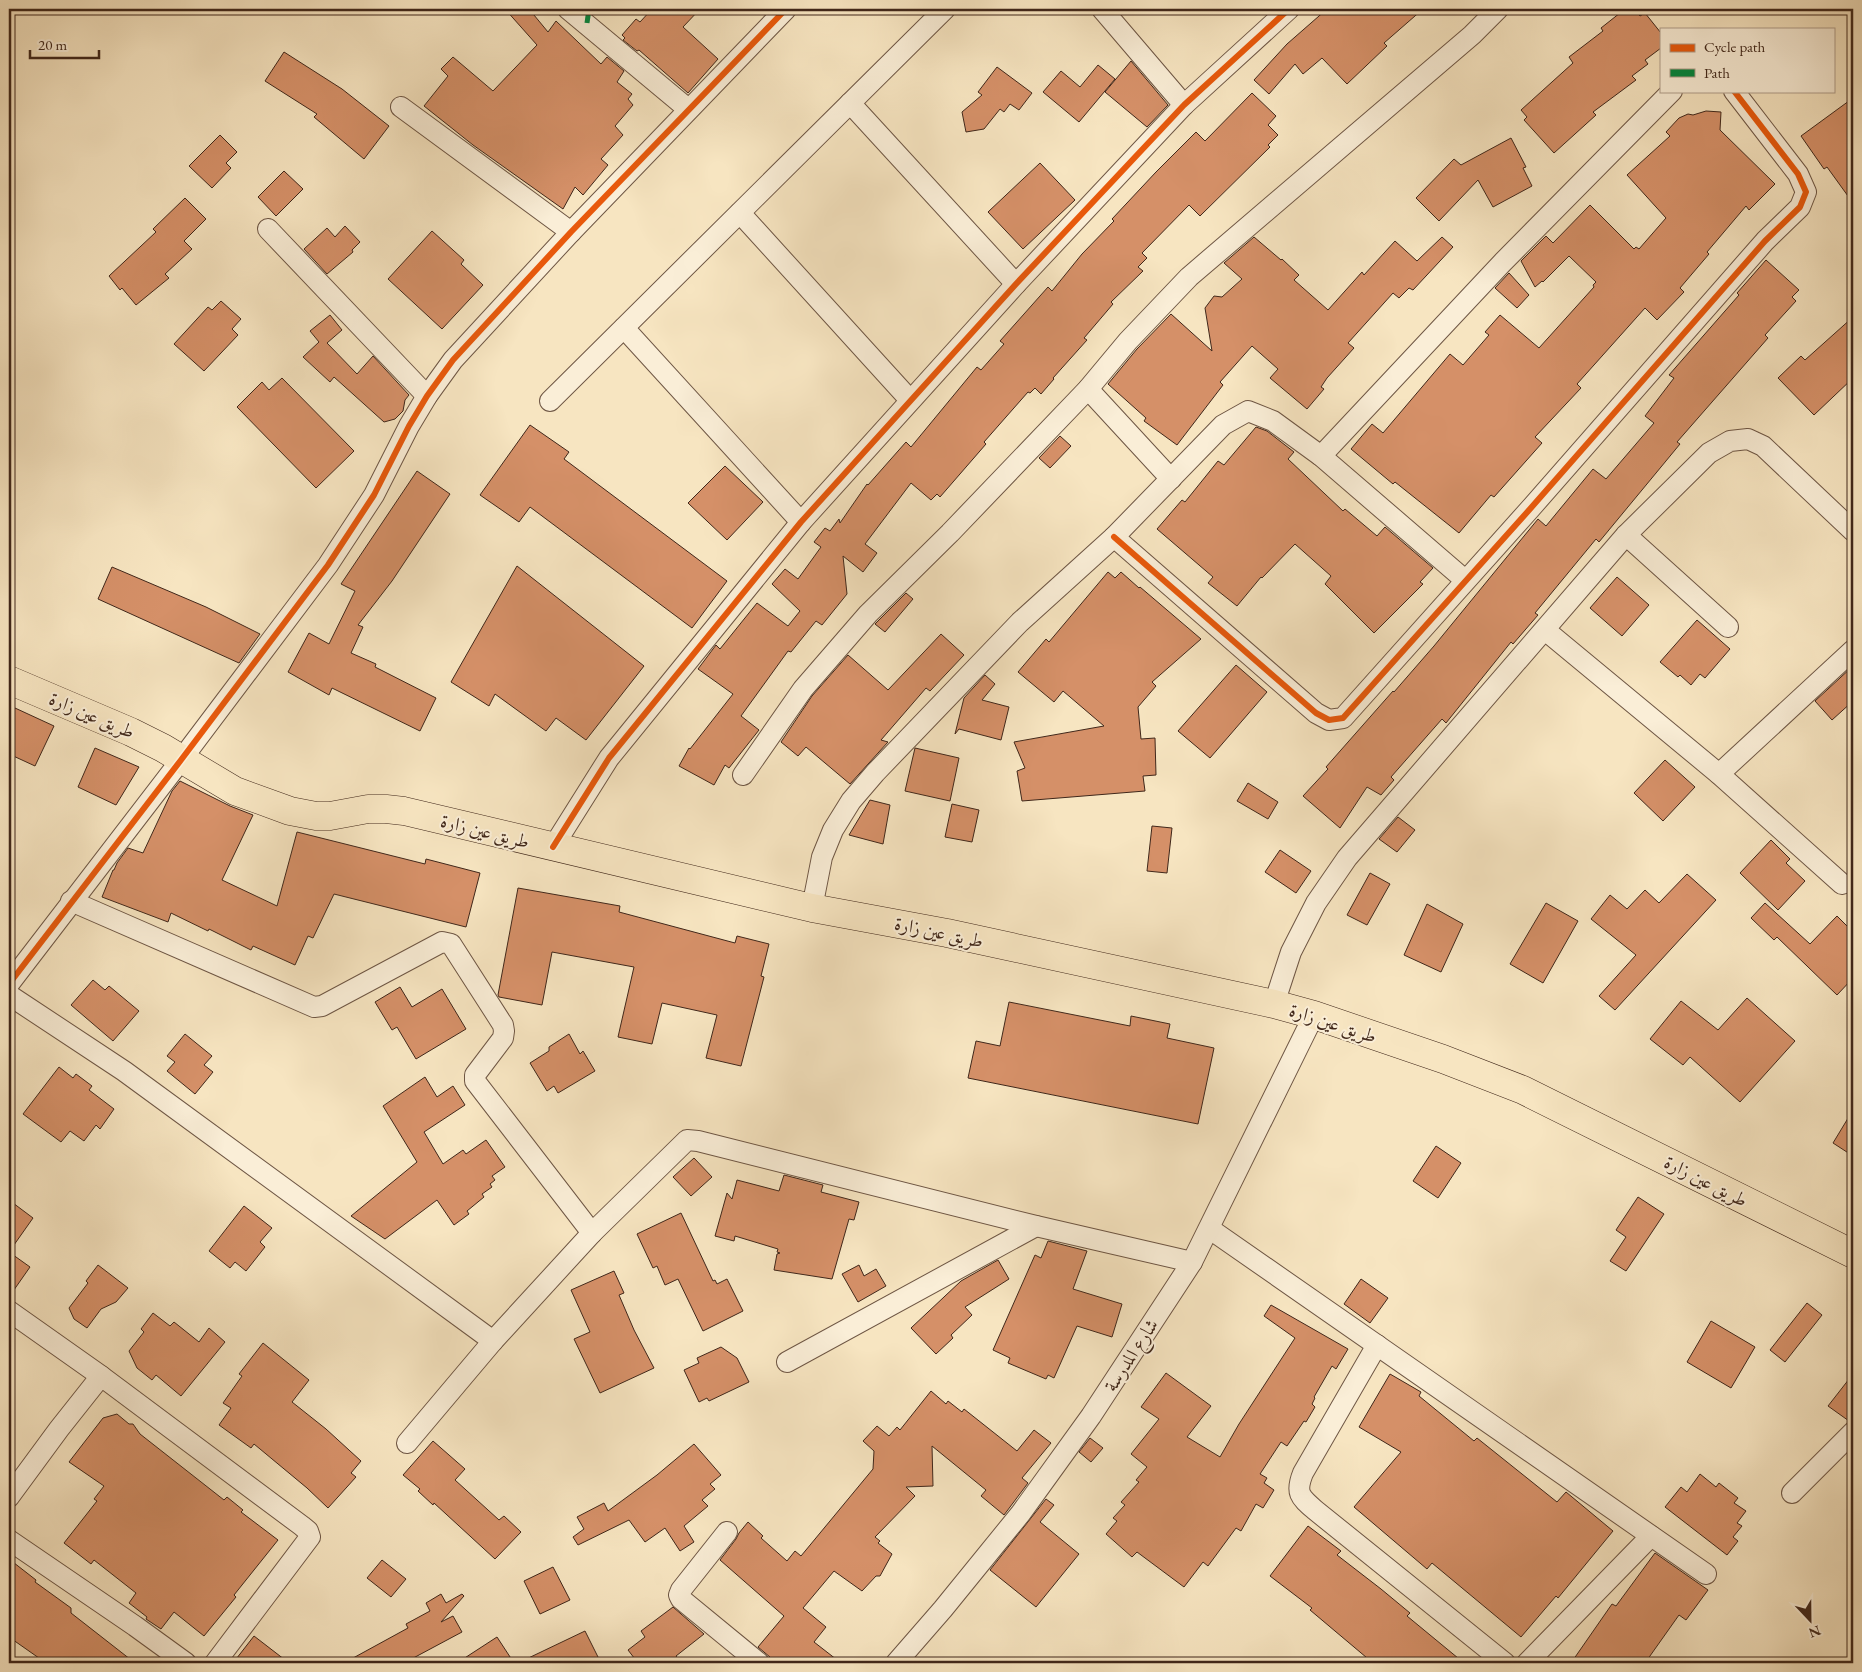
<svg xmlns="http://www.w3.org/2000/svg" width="1862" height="1672" font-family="'EB Garamond',Amiri,serif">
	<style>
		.building { fill: #d59068; stroke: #40271a }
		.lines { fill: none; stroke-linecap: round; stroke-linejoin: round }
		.street-casing { stroke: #6e5644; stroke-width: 22 }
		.primary-casing { stroke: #40271a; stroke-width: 29 }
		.street { stroke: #faeed7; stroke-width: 20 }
		.primary { stroke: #f7e5c1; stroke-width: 28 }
		.quiet { stroke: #00873e; stroke-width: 5; stroke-dasharray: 10 5; stroke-linecap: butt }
		.cycleway-casing { stroke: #faeed7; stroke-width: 9 }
		.cycleway { stroke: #e8590c; stroke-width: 6 }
		.labels { text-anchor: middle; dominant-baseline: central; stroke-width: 4; stroke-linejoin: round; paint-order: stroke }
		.street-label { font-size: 19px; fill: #40271a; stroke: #faeed7 }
	</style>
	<rect width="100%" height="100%" fill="#f7e5c1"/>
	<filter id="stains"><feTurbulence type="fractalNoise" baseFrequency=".004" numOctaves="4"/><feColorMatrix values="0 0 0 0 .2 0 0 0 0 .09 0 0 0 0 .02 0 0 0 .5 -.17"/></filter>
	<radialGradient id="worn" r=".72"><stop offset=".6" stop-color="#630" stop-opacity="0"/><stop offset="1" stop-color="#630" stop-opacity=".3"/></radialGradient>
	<!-- building -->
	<g class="building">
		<polygon points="505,9 529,9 548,32 556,21 601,64 607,57 624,71 617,82 632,94 628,99 633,105 615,126 623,135 601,159 608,165 583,195 575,187 563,209 473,145 424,106 448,76 441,69 453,57 493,91 537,45"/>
		<polygon points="652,9 700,9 683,27 718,59 688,93 639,50 637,51 623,40 625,38 622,35 636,19 640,22"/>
		<polygon points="1327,9 1423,9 1384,43 1387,46 1347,84 1322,58 1303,74 1295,64 1269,94 1254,80 1287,44"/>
		<polygon points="1625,9 1634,9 1640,16 1645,13 1661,33 1661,48 1645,60 1648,64 1632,76 1636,80 1593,112 1596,115 1554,153 1524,120 1527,117 1521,110 1573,63 1569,57 1603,31 1601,28"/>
		<polygon points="284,52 342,89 389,126 364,159 314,117 317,114 265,81"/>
		<polygon points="1131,61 1168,105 1147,127 1105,92"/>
		<polygon points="1098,65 1115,79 1079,122 1043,92 1061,71 1080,87"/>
		<polygon points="997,67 1032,93 1019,110 1010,104 1004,112 1000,109 984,129 966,132 962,112 982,95 978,92"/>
		<polygon points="1252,93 1276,116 1268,125 1278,135 1268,145 1270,147 1200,216 1189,205 1142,253 1147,258 1138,267 1143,271 1111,302 1113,304 1084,338 1087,340 1053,378 1054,379 1041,394 1035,388 1030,393 1028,392 984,442 986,444 940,497 937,494 931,500 911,483 865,544 877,553 863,572 843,556 847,594 822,625 816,621 791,652 788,651 741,716 759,730 729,768 725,765 714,785 679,766 689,748 690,749 733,694 698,669 716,645 720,649 757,603 788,626 800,611 772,584 785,569 798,579 821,547 814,542 825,528 830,531 839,519 840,523 867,484 868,485 906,442 911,447 977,367 981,370 1004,344 1000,341 1048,287 1052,291 1082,254 1114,221 1112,219 1156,172 1196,132 1205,141"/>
		<polygon points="1853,98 1853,203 1827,167 1824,169 1801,136"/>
		<polygon points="1706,111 1721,112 1720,130 1775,184 1749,210 1746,206 1707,252 1709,254 1680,288 1684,292 1657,320 1645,308 1577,384 1581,388 1535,437 1542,443 1494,497 1491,495 1459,533 1395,482 1393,484 1351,449 1372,424 1383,433 1450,354 1463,365 1489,335 1485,332 1500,315 1539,348 1594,287 1593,285 1596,282 1569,256 1543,282 1542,281 1535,287 1521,261 1546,236 1553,243 1590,205 1634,249 1636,247 1639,249 1666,218 1627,175 1670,136 1666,132 1679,118 1688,114 1693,115"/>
		<polygon points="220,135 237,152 226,163 231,168 212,188 189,166"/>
		<polygon points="1511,138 1526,167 1523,168 1532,186 1493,207 1478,180 1439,221 1416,198 1454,159 1461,165"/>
		<polygon points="1040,163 1075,200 1023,249 988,212"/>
		<polygon points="284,171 303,189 276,216 258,197"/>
		<polygon points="185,198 206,219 184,241 192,249 165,274 169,278 136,305 122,288 120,290 109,276 156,232 153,229"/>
		<polygon points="345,226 360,242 352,250 353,252 327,274 304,249 327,228 335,237"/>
		<polygon points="432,231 464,260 461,264 483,285 442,329 388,279"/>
		<polygon points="1254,237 1281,260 1282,259 1299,275 1294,280 1328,310 1362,272 1364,275 1395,241 1417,261 1442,237 1453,247 1413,290 1409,288 1399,298 1393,293 1348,343 1354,348 1327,378 1321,387 1324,389 1307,409 1270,378 1278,369 1252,346 1220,382 1223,385 1177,445 1144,421 1146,418 1108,384 1137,349 1171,314 1212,351 1205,308 1214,296 1222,297 1242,279 1224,263"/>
		<polygon points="1766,260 1799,290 1792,297 1796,301 1765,335 1768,338 1677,442 1680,444 1599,542 1596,539 1535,613 1538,615 1513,644 1511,642 1446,723 1442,719 1391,777 1394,780 1381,795 1367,787 1340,828 1303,796 1328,769 1326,767 1393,691 1394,692 1434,646 1538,519 1546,526 1593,469 1606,479 1654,423 1645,416 1674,378 1669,375 1739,295 1737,293"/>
		<polygon points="1509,273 1529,295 1517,308 1495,288"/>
		<polygon points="221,301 241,319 232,329 238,335 204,371 174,344 208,307 212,310"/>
		<polygon points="330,315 342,330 327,343 357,374 373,356 409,395 405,400 403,411 395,419 384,422 334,377 330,382 303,357 319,342 310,331"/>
		<polygon points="1853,317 1853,378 1814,415 1778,378 1801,356 1805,360"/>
		<polygon points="282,378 354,451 316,488 237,407 262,382 269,390"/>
		<polygon points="530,425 569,452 564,459 727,581 692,628 530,507 519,522 480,495"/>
		<polygon points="1256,427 1267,431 1294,452 1288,459 1343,511 1345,509 1377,536 1385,527 1433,568 1420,582 1423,584 1374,633 1325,584 1331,576 1295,544 1262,578 1261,577 1237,606 1208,583 1213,577 1157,529 1182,500 1185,502 1218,461 1224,465"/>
		<polygon points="1060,436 1071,446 1050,468 1039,458"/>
		<polygon points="725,466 763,502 727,540 688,503"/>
		<polygon points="417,471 450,494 392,581 358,625 363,627 351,653 376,664 375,667 436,698 420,731 332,688 329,695 288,672 309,633 329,644 355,591 341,584"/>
		<polygon points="517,566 644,666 586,740 556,718 546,731 495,694 489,706 451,682"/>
		<polygon points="112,567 206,607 260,634 239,663 98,599"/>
		<polygon points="1108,572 1115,578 1121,572 1139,588 1140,587 1201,639 1152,682 1156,686 1138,707 1141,739 1155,738 1156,775 1143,776 1145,791 1022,801 1017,771 1025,768 1014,742 1104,726 1063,691 1054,702 1018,672 1046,639 1049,642"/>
		<polygon points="1617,577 1649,605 1622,636 1590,608"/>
		<polygon points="906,593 913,599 885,632 875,624"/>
		<polygon points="1697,620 1730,649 1705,678 1700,674 1691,685 1680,675 1678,677 1660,662"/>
		<polygon points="941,634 964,655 930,691 926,688 881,740 888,742 850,784 806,747 798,756 781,742 812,696 848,655 888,690"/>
		<polygon points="1236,665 1267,692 1210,758 1178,731"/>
		<polygon points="1853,666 1853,701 1832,720 1815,701"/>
		<polygon points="985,675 995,684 982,700 1009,707 1001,740 959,729 955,734 964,698"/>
		<polygon points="15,708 54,726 35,766 9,754 9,721"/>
		<polygon points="95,748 139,767 116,805 78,787"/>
		<polygon points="915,748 959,758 950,801 905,791"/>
		<polygon points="1665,760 1695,787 1663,821 1634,793"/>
		<polygon points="180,781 230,806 253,815 222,880 277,906 297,832 425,864 426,859 480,873 466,927 334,894 313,938 308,936 295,965 253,946 251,950 209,929 208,931 171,913 168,922 102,897 113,870 114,870 117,863 128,848 143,853 172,791"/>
		<polygon points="1248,783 1278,802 1268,819 1237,801"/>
		<polygon points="870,800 890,805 883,844 849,835"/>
		<polygon points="952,804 979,810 972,842 945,837"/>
		<polygon points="1398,817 1415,830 1397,852 1379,839"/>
		<polygon points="1152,826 1172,828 1167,873 1147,871"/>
		<polygon points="1771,840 1790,859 1786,863 1805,881 1778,910 1740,873"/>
		<polygon points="1280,850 1311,871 1296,893 1265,872"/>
		<polygon points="1370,873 1390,884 1367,925 1347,915"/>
		<polygon points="1687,874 1716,900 1615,1010 1599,996 1636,955 1591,919 1610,895 1627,909 1645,890 1659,903"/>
		<polygon points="518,888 620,906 619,912 735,943 737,936 769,944 761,976 764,977 741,1066 706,1058 717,1015 662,1003 652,1044 618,1037 634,967 552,952 542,1005 499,997 498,995"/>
		<polygon points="1546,903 1578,921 1543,983 1510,964"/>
		<polygon points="1765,903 1810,944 1837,916 1853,932 1853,978 1837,995 1777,937 1774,940 1751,918"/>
		<polygon points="1427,904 1463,924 1441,972 1404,955"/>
		<polygon points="93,980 105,990 109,986 139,1011 113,1041 71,1005"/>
		<polygon points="400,987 412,1007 442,989 466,1029 416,1059 397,1027 392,1030 375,1002"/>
		<polygon points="1747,998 1795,1041 1740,1102 1690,1057 1683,1065 1650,1039 1681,1001 1718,1030"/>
		<polygon points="1009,1002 1130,1026 1131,1016 1170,1024 1167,1038 1214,1048 1198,1124 968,1078 976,1041 1000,1046"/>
		<polygon points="185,1034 212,1056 204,1065 213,1072 195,1094 167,1071 175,1062 167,1056"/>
		<polygon points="569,1034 580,1054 583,1051 595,1071 558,1093 554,1086 547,1091 530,1063 549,1051 549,1047"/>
		<polygon points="59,1067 73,1078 76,1074 92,1086 89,1090 114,1109 100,1129 96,1125 84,1141 70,1131 61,1142 23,1114"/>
		<polygon points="425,1077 437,1097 453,1086 465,1105 424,1132 443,1164 463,1150 466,1154 486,1140 505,1167 492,1176 495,1180 490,1184 492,1187 482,1194 484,1197 467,1211 469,1214 454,1225 437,1200 385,1239 351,1216 417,1162 383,1106"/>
		<polygon points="1853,1110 1853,1156 1833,1143"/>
		<polygon points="1436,1146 1461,1163 1438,1198 1413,1181"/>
		<polygon points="694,1158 712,1177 691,1196 673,1177"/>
		<polygon points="784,1175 823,1185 821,1192 859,1202 854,1220 849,1219 832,1279 774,1270 777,1254 780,1253 777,1252 778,1249 735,1236 734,1241 715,1236 727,1193 732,1199 737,1180 779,1191"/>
		<polygon points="1638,1197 1664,1214 1626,1271 1610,1261 1626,1237 1616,1230"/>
		<polygon points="9,1200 33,1218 9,1252"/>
		<polygon points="244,1206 272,1228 260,1242 265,1247 246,1271 235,1262 230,1268 209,1251"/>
		<polygon points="681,1213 713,1281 715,1280 717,1284 727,1279 743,1311 703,1331 678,1279 665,1285 657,1266 653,1268 637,1234"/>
		<polygon points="1048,1241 1087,1251 1073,1289 1122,1304 1112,1337 1077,1326 1054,1378 1048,1375 1046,1379 1008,1363 1010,1358 993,1350 1035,1255 1041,1258"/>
		<polygon points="9,1252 30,1267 9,1297"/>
		<polygon points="998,1260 1009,1279 965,1307 972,1315 951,1335 953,1338 936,1354 911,1328 961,1281"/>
		<polygon points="98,1265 128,1288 116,1302 101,1309 87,1328 74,1319 69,1308 88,1283 86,1281"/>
		<polygon points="859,1265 864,1276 876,1269 886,1286 858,1302 842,1274"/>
		<polygon points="614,1271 624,1293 619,1295 634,1330 654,1368 600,1393 574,1339 590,1332 571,1290"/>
		<polygon points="1361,1279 1388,1298 1370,1323 1344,1304"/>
		<polygon points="1807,1303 1822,1315 1785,1362 1770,1350"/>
		<polygon points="1271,1305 1348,1349 1336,1369 1332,1366 1314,1397 1315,1398 1312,1404 1315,1407 1306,1422 1304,1421 1287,1446 1281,1442 1260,1474 1267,1478 1264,1483 1274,1490 1263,1508 1256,1504 1241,1531 1236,1528 1208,1566 1203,1562 1184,1587 1137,1552 1132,1557 1106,1534 1117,1521 1113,1518 1125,1505 1121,1502 1139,1482 1136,1480 1147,1467 1131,1454 1159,1419 1141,1407 1166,1373 1211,1406 1187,1437 1220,1457 1239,1424 1295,1338 1264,1316"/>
		<polygon points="153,1313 170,1326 174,1322 199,1342 209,1328 225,1342 181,1396 156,1375 152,1380 137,1368 129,1351 144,1332 141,1329"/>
		<polygon points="1711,1321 1755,1347 1731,1388 1687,1362"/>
		<polygon points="263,1343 309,1380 292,1402 326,1429 361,1461 351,1473 356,1477 328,1508 307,1488 254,1444 251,1448 219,1425 231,1408 223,1403 242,1376 239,1374"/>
		<polygon points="721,1347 737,1358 749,1382 709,1401 707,1398 699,1402 684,1370 699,1363 697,1358"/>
		<polygon points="1390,1374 1421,1392 1419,1396 1474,1441 1477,1438 1557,1502 1566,1492 1613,1531 1558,1598 1556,1596 1521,1637 1432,1563 1427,1569 1354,1507 1401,1452 1359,1427"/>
		<polygon points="1853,1374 1853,1420 1849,1421 1828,1406"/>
		<polygon points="931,1391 946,1404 948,1401 962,1412 964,1409 1017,1451 1034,1430 1051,1443 1022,1478 1028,1483 1004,1515 981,1496 986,1490 932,1446 933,1486 906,1487 915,1496 875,1537 880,1541 878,1543 892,1554 880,1576 876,1576 862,1591 834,1571 803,1608 826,1627 814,1642 841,1663 777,1663 758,1647 784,1616 720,1560 736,1539 739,1533 748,1522 763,1536 761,1538 787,1561 795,1551 801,1556 873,1469 874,1451 863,1441 877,1426 889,1436 897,1427 900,1430"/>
		<polygon points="117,1414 129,1424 133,1424 140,1434 224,1500 227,1497 243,1510 241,1512 278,1540 234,1595 236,1597 204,1636 174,1612 161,1629 146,1619 147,1617 129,1603 136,1593 94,1560 91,1564 64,1543 97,1501 94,1499 104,1486 69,1462 103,1418"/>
		<polygon points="1090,1438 1103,1448 1091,1462 1079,1452"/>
		<polygon points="433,1441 465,1469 455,1480 499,1520 504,1516 521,1532 495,1559 434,1503 433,1505 418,1491 420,1489 403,1475"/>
		<polygon points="694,1444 721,1475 710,1484 715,1489 702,1500 708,1506 684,1526 694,1542 680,1551 665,1528 645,1542 629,1520 578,1545 573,1537 584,1529 577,1517 604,1503 608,1511 657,1475"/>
		<polygon points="1700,1474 1716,1487 1719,1483 1738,1498 1734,1503 1746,1511 1737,1523 1742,1526 1733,1537 1738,1541 1727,1555 1665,1507 1681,1487 1687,1492"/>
		<polygon points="1046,1499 1054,1505 1040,1522 1079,1554 1036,1607 990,1570"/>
		<polygon points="1308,1526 1341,1551 1337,1555 1381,1589 1410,1613 1407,1616 1464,1663 1373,1663 1310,1610 1312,1608 1270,1576"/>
		<polygon points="1655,1553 1708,1590 1686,1620 1679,1615 1645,1663 1571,1663 1612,1604 1616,1606"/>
		<polygon points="9,1559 36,1580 35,1582 71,1608 71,1613 135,1663 46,1663 9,1637"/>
		<polygon points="382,1560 406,1579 391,1597 367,1578"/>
		<polygon points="553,1567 570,1600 540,1614 524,1581"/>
		<polygon points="441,1594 446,1603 462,1594 464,1596 441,1622 453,1616 462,1632 404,1663 344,1663 408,1628 406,1624 430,1611 426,1603"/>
		<polygon points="673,1607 704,1634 676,1656 681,1663 638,1663 628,1650 645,1637 641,1631"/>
		<polygon points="585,1631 601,1663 518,1663"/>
		<polygon points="254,1636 289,1663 233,1663"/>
		<polygon points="497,1637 514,1663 457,1663"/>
	</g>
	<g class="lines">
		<!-- street casing -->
		<g class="street-casing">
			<g id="street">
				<polyline points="568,9 688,109"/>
				<polyline points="1102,9 1184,105"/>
				<polyline points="850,103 1016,284"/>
				<polyline points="401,107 571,232"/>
				<polyline points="740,213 910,400"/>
				<polyline points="268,229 427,396"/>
				<polyline points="624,328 801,522"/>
				<polyline points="1088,389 1171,479"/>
				<polyline points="550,401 945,9"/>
				<polyline points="1321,456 1503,262 1672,91"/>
				<polyline points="1626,535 1728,627"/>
				<polyline points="1114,537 1316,713 1329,720 1343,718 1530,509 1765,241 1800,207 1806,192 1798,174 1734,91"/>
				<polyline points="1545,630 1719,774 1842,884"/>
				<polyline points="1719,774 1853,650"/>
				<polyline points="743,775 803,689 868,614 950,533 1088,389 1128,341 1189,277 1472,35 1498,9"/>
				<polyline points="553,847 609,758 801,522 1016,284 1184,105 1289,9"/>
				<polyline points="71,901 314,1007 322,1006 442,942 451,944 503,1025 504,1031 503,1038 475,1075 475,1081 592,1233"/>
				<polyline points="812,908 822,857 833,830 851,801 875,773 1020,622 1114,537 1223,425 1248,411 1273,421 1321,456 1465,580"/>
				<polyline points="9,984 181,760 328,565 374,495 409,426 427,396 453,360 571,232 786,9"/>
				<polyline points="9,995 124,1071 493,1341"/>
				<polyline points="1274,1004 1291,952 1316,903 1347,858 1626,535 1709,453 1730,441 1748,439 1763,446 1853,531"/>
				<polyline points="1210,1229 1706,1574"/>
				<polyline points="9,1311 101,1376"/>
				<path d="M1377,1345L1303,1473C1295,1493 1300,1497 1315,1510L1505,1663"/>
				<polyline points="787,1362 1036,1226"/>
				<polyline points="407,1443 493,1341 592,1233 687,1140 698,1141 1036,1226 1192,1262"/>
				<polyline points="1792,1493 1853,1432"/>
				<polyline points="9,1497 59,1429 101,1376 302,1526 308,1531 310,1537 215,1663"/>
				<polyline points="727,1532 681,1590 679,1595 681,1599 759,1663"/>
				<polyline points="9,1540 135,1626 186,1663"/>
				<polyline points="896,1663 943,1609 1021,1513 1091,1416 1192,1262 1314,1015"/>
				<polyline points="1527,1663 1651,1536"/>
			</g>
		</g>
		<!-- primary casing -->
		<g class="primary-casing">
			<polyline id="primary" points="9,680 131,732 163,748 235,791 290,811 316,816 330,816 368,809 386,809 404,811 812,908 947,933 1274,1004 1314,1015 1443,1059 1523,1090 1853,1254"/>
		</g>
		<!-- street -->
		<use href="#street" class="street"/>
		<!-- primary -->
		<use href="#primary" class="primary"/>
		<!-- quiet -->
		<polyline class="quiet" points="587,23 589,9"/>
		<!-- cycleway casing -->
		<g class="cycleway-casing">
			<g id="cycleway">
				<polyline points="1114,537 1316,713 1329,720 1343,718 1530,509 1765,241 1800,207 1806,192 1798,174 1734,91"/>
				<polyline points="553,847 609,758 801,522 1016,284 1184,105 1289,9"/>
				<polyline points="9,984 181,760 328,565 374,495 409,426 427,396 453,360 571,232 786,9"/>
			</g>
		</g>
		<!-- cycleway -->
		<use href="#cycleway" class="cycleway"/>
	</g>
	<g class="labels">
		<!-- street labels -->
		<g class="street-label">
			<text transform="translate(92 715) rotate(23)">طريق عين زارة</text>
			<text transform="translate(485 831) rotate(14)">طريق عين زارة</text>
			<text transform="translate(939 932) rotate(12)">طريق عين زارة</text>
			<text transform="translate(1333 1023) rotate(18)">طريق عين زارة</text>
			<text transform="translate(1706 1181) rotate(27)">طريق عين زارة</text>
			<text transform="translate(1131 1355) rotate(-57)">شارع المدرسة</text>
		</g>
	</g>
	<!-- margin -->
	<rect width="1862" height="1672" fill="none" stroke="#f7e5c1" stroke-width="30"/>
	<rect x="10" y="10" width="1842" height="1652" fill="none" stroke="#40271a" stroke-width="2.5"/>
	<rect x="15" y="15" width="1832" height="1642" fill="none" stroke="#40271a"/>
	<!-- legend -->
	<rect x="1660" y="28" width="175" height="65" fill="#faeed7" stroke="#b09e8b"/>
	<rect x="1670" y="44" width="25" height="8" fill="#e8590c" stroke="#b09e8b"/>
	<text x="1704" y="52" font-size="15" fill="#40271a">Cycle path</text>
	<rect x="1670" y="69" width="25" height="8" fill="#00873e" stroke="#b09e8b"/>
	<text x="1704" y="78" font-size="15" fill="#40271a">Path</text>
	<!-- north arrow -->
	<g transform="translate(1810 1620) rotate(158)" stroke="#faeed7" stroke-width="4" paint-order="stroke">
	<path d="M0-4L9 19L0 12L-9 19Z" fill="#40271a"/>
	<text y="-8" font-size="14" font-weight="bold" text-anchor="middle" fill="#40271a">N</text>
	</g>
	<!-- scale -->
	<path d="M30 50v8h69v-8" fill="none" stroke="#40271a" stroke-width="2.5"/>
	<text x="38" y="50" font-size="15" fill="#40271a" stroke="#faeed7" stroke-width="4" paint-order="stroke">20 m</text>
	<rect width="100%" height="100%" filter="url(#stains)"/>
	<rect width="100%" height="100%" fill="url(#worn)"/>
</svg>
